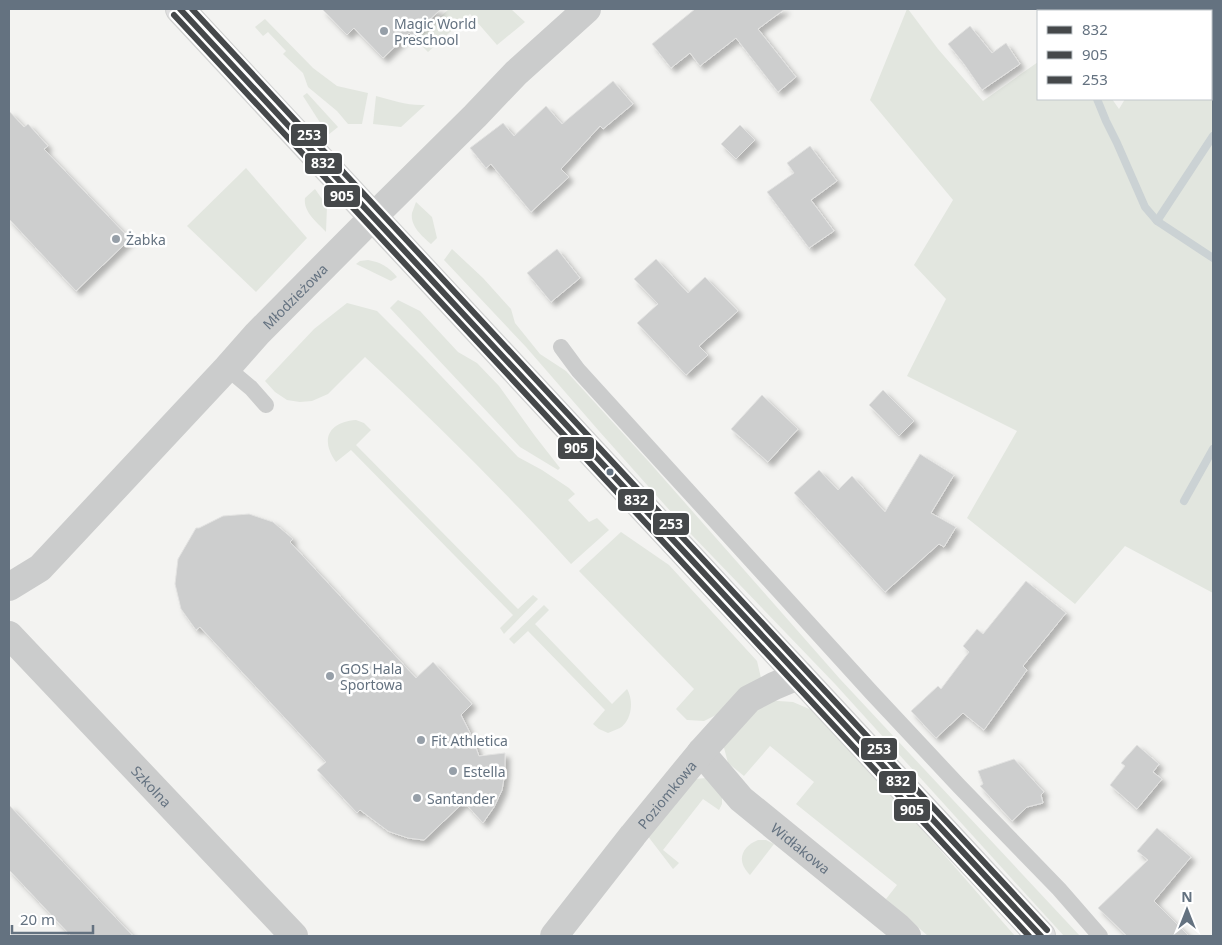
<svg xmlns="http://www.w3.org/2000/svg" width="1222" height="945" font-family="'Noto Sans',sans-serif">
	<style>
		.green { fill: #e2e6df }
		.lines { fill: none; stroke-linecap: round; stroke-linejoin: round }
		.stream { stroke: #cbd2d4; stroke-width: 8 }
		.building { fill: #cdcece; stroke: #e2e2e1; filter: url(#shadow) }
		.secondary-casing { stroke: #d0d1d0; stroke-width: 30 }
		.service { stroke: #cbcccc; stroke-width: 16 }
		.minor { stroke: #cbcccc; stroke-width: 28 }
		.tertiary { stroke: #cbcccc; stroke-width: 28 }
		.secondary { stroke: #dfdfe0; stroke-width: 28 }
		.bus-1-casing { stroke: #fff; stroke-width: 10 }
		.bus-2-casing { stroke: #fff; stroke-width: 10 }
		.bus-3-casing { stroke: #fff; stroke-width: 10 }
		.bus-1 { stroke: #45484a; stroke-width: 6 }
		.bus-2 { stroke: #45484a; stroke-width: 6 }
		.bus-3 { stroke: #45484a; stroke-width: 6 }
		.poi-dot { fill: #969fa8; stroke: #fff; stroke-width: 2 }
		.bus-dot { fill: #647280; stroke: #fff; stroke-width: 2 }
		.labels { text-anchor: middle; dominant-baseline: central; stroke-width: 5; stroke-linejoin: round; paint-order: stroke }
		.poi-label { font-size: 14px; fill: #647280; stroke: #fff; text-anchor: start }
		.street-label { font-size: 14px; fill: #647280; stroke: #fff }
		.line-badge { stroke: #fff; stroke-width: 2 }
		.badge-label { font-size: 14px; text-anchor: middle; font-weight: bold; fill: #fff }
	</style>
	<defs>
		<filter id="shadow"><feDropShadow dx="4.5" dy="4.5" stdDeviation="2.5" flood-color="#0004"/></filter>
	</defs>
	<rect width="100%" height="100%" fill="#f3f3f1"/>
	<!-- green -->
	<g class="green">
		<polygon points="449,9 511,9 525,22 497,45 470,14 428,52 415,39"/>
		<polygon points="907,9 908,9 938,49 983,101 1038,62 1038,99 1112,99 1119,109 1125,99 1211,99 1211,11 1168,11 1169,9 1213,9 1213,593 1125,546 1075,604 967,518 1017,431 907,376 946,299 914,265 953,200 870,100"/>
		<polygon points="265,19 313,68 337,86 368,93 362,124 348,124 337,111 308,87 303,73 283,54 286,51 268,32 263,36 255,27"/>
		<polygon points="307,93 338,127 328,135 303,96"/>
		<path d="M376,96C392,100 408,106 425,105L401,127L373,124Z"/>
		<polygon points="246,168 307,238 256,292 187,226"/>
		<path d="M315,189L327,206L326,232C317,222 303,212 305,198Z"/>
		<path d="M416,202L432,217L437,238L431,244C422,236 410,226 412,213C413,210 415,205 416,202Z"/>
		<polygon points="452,249 483,278 511,309 515,323 540,354 566,371 650,463 840,679 1080,936 1064,936 835,684 688,531 599,431 526,347 444,260"/>
		<path d="M368,260C380,262 389,267 397,277L391,281L356,264L360,261Z"/>
		<polygon points="398,300 420,311 458,352 477,363 499,386 535,436 560,468 558,470 520,447 390,308"/>
		<path d="M347,303L377,311L423,357L518,457L542,470L569,488L575,494L568,500L589,522L597,518L609,530L571,564C506,492 436,423 365,357L328,394L312,401L300,402L287,400L275,392L265,381L314,329Z"/>
		<path d="M356,420L364,423L371,430L356,445L518,609L533,595L538,599L504,634L500,628L513,615L351,450L336,462C320,440 328,422 356,420Z"/>
		<polygon points="621,532 669,565 757,661 761,678 720,713 704,721 687,720 676,709 694,689 579,571"/>
		<path d="M544,605L549,610L535,624L612,704L627,689C634,701 632,720 620,728C616,730 612,731 608,733L599,729L593,724L605,710L528,631L514,644L509,639Z"/>
		<polygon points="764,700 793,702 814,711 900,804 1015,936 928,936 886,899 897,885 796,804 814,782 770,746 744,776 728,763 722,740"/>
		<polygon points="706,778 722,796 722,804 719,810 703,799 663,850 679,863 673,869 647,835 695,779"/>
		<path d="M758,840H766L774,844L750,875C736,861 741,847 758,840Z"/>
	</g>
	<g class="lines">
		<!-- stream -->
		<g class="stream">
			<polyline points="1068,9 1069,11"/>
			<polyline points="1097,99 1106,121 1117,143 1145,207 1157,221 1213,258"/>
			<polyline points="1157,221 1213,136"/>
			<polyline points="1184,501 1213,449"/>
		</g>
	</g>
	<!-- building -->
	<g class="building">
		<polygon points="322,9 441,9 412,36 409,33 383,58 354,28 347,35"/>
		<polygon points="695,9 785,9 758,29 796,77 778,92 736,38 700,66 690,53 671,68 652,44"/>
		<polygon points="970,26 992,53 1006,43 1020,64 982,90 964,64 948,44"/>
		<polygon points="613,81 633,104 603,129 600,126 561,169 569,177 531,212 491,164 486,168 470,148 503,123 514,136 546,106 562,124"/>
		<polygon points="9,111 24,127 28,124 48,146 44,149 130,239 76,291 9,219"/>
		<polygon points="740,125 755,140 736,159 721,144"/>
		<polygon points="810,146 837,181 811,200 834,231 809,248 767,192 794,173 787,163"/>
		<polygon points="557,249 580,278 551,302 527,273"/>
		<polygon points="656,259 688,293 705,277 738,311 699,346 708,355 686,375 637,323 658,304 634,279"/>
		<polygon points="883,390 914,421 899,436 869,405"/>
		<polygon points="762,395 798,429 768,462 731,429"/>
		<polygon points="920,454 954,475 931,513 956,527 944,547 939,544 885,592 794,493 819,470 838,490 852,476 885,512"/>
		<polygon points="249,514 273,522 293,539 290,542 416,678 433,662 472,704 461,715 472,737 479,756 505,753 505,772 502,790 494,807 483,823 464,802 424,840 408,838 393,833 388,831 360,810 357,813 317,770 326,762 200,627 196,630 181,609 175,584 178,559 196,528 199,528 223,516"/>
		<polygon points="1026,581 1066,613 1023,666 1027,670 984,730 963,713 936,738 911,711 938,686 941,689 969,652 963,646 977,629 983,634"/>
		<polygon points="1137,745 1159,764 1153,772 1162,779 1137,809 1110,785 1125,766 1121,763"/>
		<polygon points="1014,759 1044,792 1041,795 1043,803 1027,807 1012,821 980,786 983,784 978,771"/>
		<polygon points="9,805 133,936 71,936 9,870"/>
		<polygon points="1157,828 1191,857 1154,901 1189,936 1127,936 1098,908 1148,860 1137,851"/>
	</g>
	<g class="lines">
		<!-- secondary casing -->
		<g class="secondary-casing">
			<polyline id="secondary" points="180,9 1041,936"/>
		</g>
		<!-- service -->
		<g class="service">
			<polyline points="561,347 578,370 872,693 959,786 1059,889 1100,936"/>
			<polyline points="227,368 251,388 266,405"/>
		</g>
		<!-- minor -->
		<g class="minor">
			<path id="s1" d="M9,587L40,568L227,368L257,334L373,217"/>
			<path id="s2" d="M9,635L294,936"/>
			<path id="s3" d="M701,752L741,799L897,926L907,936"/>
			<path id="s4" d="M554,936L633,835L701,752L749,699L774,686L800,675"/>
		</g>
		<!-- tertiary -->
		<polyline class="tertiary" points="373,217 475,116 516,73 587,9"/>
		<!-- secondary -->
		<use href="#secondary" class="secondary"/>
		<!-- bus-1 casing -->
		<g class="bus-1-casing">
			<polyline id="bus-1" points="180,9 1041,936"/>
		</g>
		<!-- bus-2 casing -->
		<g class="bus-2-casing">
			<polyline id="bus-2" points="174,15 1029,936"/>
		</g>
		<!-- bus-3 casing -->
		<g class="bus-3-casing">
			<polyline id="bus-3" points="192,9 1047,930"/>
		</g>
		<!-- bus-1 -->
		<use href="#bus-1" class="bus-1"/>
		<!-- bus-2 -->
		<use href="#bus-2" class="bus-2"/>
		<!-- bus-3 -->
		<use href="#bus-3" class="bus-3"/>
	</g>
	<!-- markers -->
	<g class="poi-dot">
		<circle cx="384" cy="31" r="5"/>
		<circle cx="116" cy="239" r="5"/>
		<circle cx="330" cy="676" r="5"/>
		<circle cx="421" cy="740" r="5"/>
		<circle cx="453" cy="771" r="5"/>
		<circle cx="417" cy="798" r="5"/>
	</g>
	<circle class="bus-dot" cx="610" cy="472" r="4.5"/>
	<g class="labels">
		<!-- poi labels -->
		<g class="poi-label">
			<text x="394" y="23">Magic World<tspan x="394" dy="16">Preschool</tspan></text>
			<text x="126" y="239">Żabka</text>
			<text x="340" y="668">GOS Hala<tspan x="340" dy="16">Sportowa</tspan></text>
			<text x="431" y="740">Fit Athletica</text>
			<text x="463" y="771">Estella</text>
			<text x="427" y="798">Santander</text>
		</g>
		<!-- street labels -->
		<g class="street-label">
			<text stroke="none"><textPath href="#s1" startOffset="409">Młodzieżowa</textPath></text>
			<text stroke="none"><textPath href="#s2" startOffset="208">Szkolna</textPath></text>
			<text stroke="none"><textPath href="#s4" startOffset="181">Poziomkowa</textPath></text>
			<text stroke="none"><textPath href="#s3" startOffset="139">Widłakowa</textPath></text>
		</g>
	</g>
	<g class="line-badge">
		<rect x="290" y="123" width="38" height="24" rx="5" fill="#45484a"/>
		<rect x="304" y="152" width="39" height="23" rx="5" fill="#45484a"/>
		<rect x="323" y="184" width="38" height="24" rx="5" fill="#45484a"/>
		<rect x="557" y="436" width="38" height="24" rx="5" fill="#45484a"/>
		<rect x="617" y="488" width="38" height="24" rx="5" fill="#45484a"/>
		<rect x="652" y="512" width="38" height="24" rx="5" fill="#45484a"/>
		<rect x="860" y="737" width="38" height="24" rx="5" fill="#45484a"/>
		<rect x="878" y="770" width="39" height="24" rx="5" fill="#45484a"/>
		<rect x="893" y="798" width="38" height="24" rx="5" fill="#45484a"/>
	</g>
	<g class="badge-label">
		<text x="309" y="140">253</text>
		<text x="323" y="168">832</text>
		<text x="342" y="201">905</text>
		<text x="576" y="453">905</text>
		<text x="636" y="505">832</text>
		<text x="671" y="529">253</text>
		<text x="879" y="754">253</text>
		<text x="898" y="786">832</text>
		<text x="912" y="815">905</text>
	</g>
	<!-- border -->
	<rect width="1222" height="945" fill="none" stroke="#647280" stroke-width="20"/>
	<!-- legend -->
	<rect x="1037" y="10" width="175" height="90" fill="#ffffff" stroke="#c1c7cc"/>
	<rect x="1047" y="26" width="25" height="8" fill="#45484a" stroke="#c1c7cc"/>
	<text x="1082" y="35" font-size="15" fill="#647280">832</text>
	<rect x="1047" y="51" width="25" height="8" fill="#45484a" stroke="#c1c7cc"/>
	<text x="1082" y="60" font-size="15" fill="#647280">905</text>
	<rect x="1047" y="76" width="25" height="8" fill="#45484a" stroke="#c1c7cc"/>
	<text x="1082" y="85" font-size="15" fill="#647280">253</text>
	<!-- north arrow -->
	<g transform="translate(1187 910)" stroke="#ffffff" stroke-width="4" paint-order="stroke">
	<path d="M0-4L9 19L0 12L-9 19Z" fill="#647280"/>
	<text y="-8" font-size="14" font-weight="bold" text-anchor="middle" fill="#647280">N</text>
	</g>
	<!-- scale -->
	<path d="M12 925v8h81v-8" fill="none" stroke="#647280" stroke-width="2.5"/>
	<text x="20" y="925" font-size="15" fill="#647280" stroke="#ffffff" stroke-width="4" paint-order="stroke">20 m</text>
</svg>
